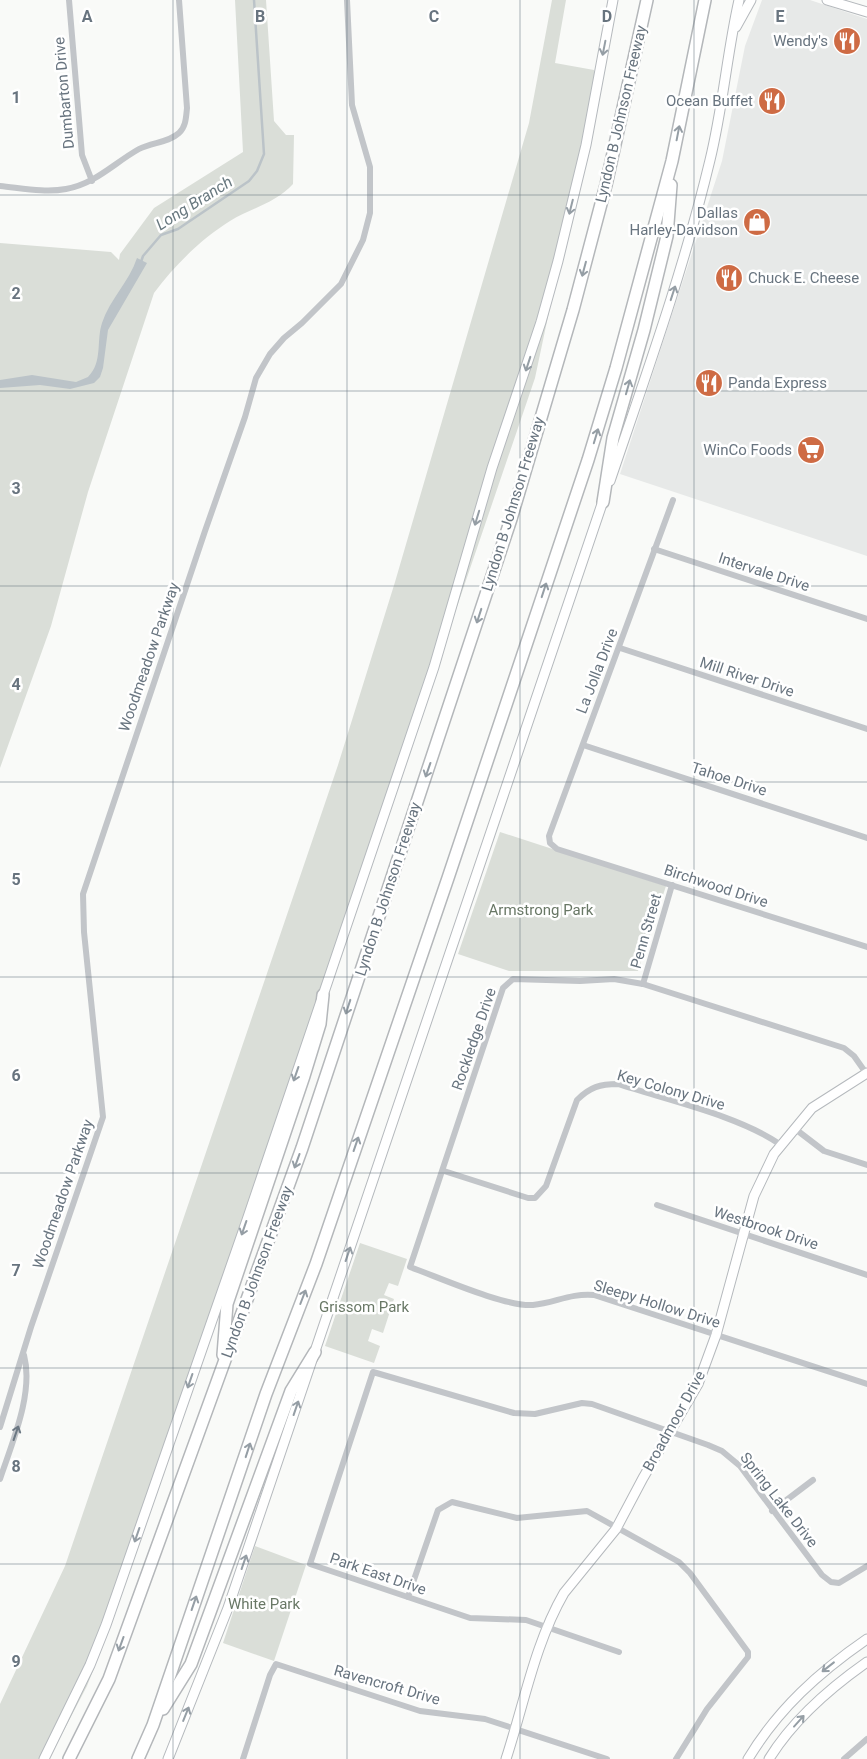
<svg xmlns="http://www.w3.org/2000/svg" width="867" height="1759" font-family="Roboto,sans-serif">
	<style>
		.built { fill: #e7e9e8 }
		.green { fill: #daded8 }
		.water { fill: #bbc3c8 }
		.lines { fill: none; stroke-linecap: round; stroke-linejoin: round }
		.stream { stroke: #bbc3c8; stroke-width: 2.5 }
		.secondary-casing { stroke: #b5b9bd; stroke-width: 11 }
		.highway-casing { stroke: #b4b7ba; stroke-width: 14 }
		.street { stroke: #c2c5c9; stroke-width: 6 }
		.secondary { stroke: #fff; stroke-width: 9 }
		.highway { stroke: #fff; stroke-width: 11 }
		.oneway { stroke: #959ea5 }
		.oneway2 { stroke: #6c7883 }
		.grid { fill: none; stroke: #68747f; stroke-width: 1; stroke-opacity: 0.55 }
		.labels { text-anchor: middle; dominant-baseline: central; stroke-width: 5; stroke-linejoin: round; paint-order: stroke }
		.poi-label { font-size: 15px; fill: #68747f; stroke: #fff; text-anchor: end }
		.street-label { font-size: 15px; fill: #68747f; stroke: #fff }
		.park-label { font-size: 15px; fill: #697866; stroke: #fff }
		.water-label { font-size: 16px; font-style: italic; fill: #68787f; stroke: #fff }
		.grid-label { font-size: 16px; text-anchor: middle; font-weight: bold; fill: #68747f; stroke: #fff; stroke-width: 5; stroke-linejoin: round; paint-order: stroke }
	</style>
	<rect width="100%" height="100%" fill="#f9faf8"/>
	<!-- built -->
	<polygon class="built" points="762,0 810,0 867,19 867,556 620,474 722,161 745,46"/>
	<!-- green -->
	<g class="green">
		<path d="M235,0H266L274,121L286,135H294L293,184C276,203 251,208 230,221C201,239 174,266 154,293L88,492L51,626L0,768V243L111,252L119,260L120,254L154,208L243,152Z"/>
		<polygon points="552,0 566,0 555,63 594,70 596,90 535,378 102,1648 87,1686 49,1759 0,1759 0,1704 65,1566 338,765 395,582 529,123"/>
		<polygon points="500,832 666,886 638,971 509,971 458,954"/>
		<polygon points="360,1243 407,1259 398,1286 389,1283 384,1295 394,1299 383,1333 372,1329 368,1341 380,1346 374,1363 325,1346"/>
		<polygon points="255,1546 306,1565 274,1661 223,1643"/>
	</g>
	<!-- water -->
	<path class="water" d="M137,258L147,263L108,330L103,368L100,377L94,383L70,389L40,385L0,388V380L32,375L76,382L88,377C103,362 96,341 102,323C110,299 129,282 137,258Z"/>
	<g class="lines">
		<!-- stream -->
		<polyline class="stream" points="141,262 143,256 161,235 178,229 249,181 257,171 264,154 254,0"/>
		<!-- secondary casing -->
		<g class="secondary-casing">
			<g id="secondary">
				<polyline points="827,0 867,12"/>
				<polyline points="736,27 751,0"/>
				<path d="M610,481C646,375 684,269 710,160C723,107 727,53 739,0"/>
				<polyline points="44,1759 90,1665 106,1625 248,1217 434,667 492,468 541,322 558,261 586,145 613,0"/>
				<polyline points="168,1759 228,1608 604,498"/>
				<path d="M506,1759C524,1704 535,1643 564,1593L616,1529L643,1478L698,1384L716,1335L754,1196L774,1154L812,1108L867,1073"/>
				<path d="M748,1759C778,1709 819,1672 867,1639"/>
				<path d="M769,1759C793,1720 830,1688 867,1662"/>
			</g>
		</g>
		<!-- highway casing -->
		<g class="highway-casing">
			<g id="highway">
				<polyline points="603,502 613,438 644,330 667,236 671,185"/>
				<polyline points="223,1355 227,1304 304,1076 320,1024 323,995"/>
				<polyline points="163,1709 191,1664 291,1391 315,1352"/>
				<polyline points="69,1759 109,1679 302,1148 511,519 573,310 606,185 647,0"/>
				<polyline points="138,1759 153,1725 266,1394 316,1264 448,878 588,460 616,368 672,161 705,0"/>
			</g>
		</g>
		<!-- street -->
		<g class="street">
			<polyline points="69,0 82,155 92,181"/>
			<path d="M0,186C21,188 45,193 66,189C95,184 114,163 139,149C152,142 168,143 179,133C186,127 186,117 187,108L179,0"/>
			<polyline points="673,500 549,836 550,843 557,849 867,947"/>
			<polyline points="654,549 867,619"/>
			<polyline points="620,648 867,729"/>
			<polyline points="583,745 867,838"/>
			<polyline points="643,984 672,885"/>
			<path d="M866,1073L854,1056L844,1048L643,984L614,979L580,981L513,979L503,988L410,1267C438,1277 505,1307 533,1305C555,1303 570,1293 594,1295L867,1384"/>
			<polyline points="794,1128 824,1151 867,1165"/>
			<path d="M444,1171L528,1198H535L546,1186L577,1100C590,1087 600,1084 618,1084C667,1100 740,1116 781,1145"/>
			<polyline points="657,1205 867,1275"/>
			<polyline points="0,1427 31,1327 103,1117 84,932 83,894 205,531 245,417 256,378 270,354 284,338 302,323 341,284 363,240 370,213 370,167 352,105 347,0"/>
			<path d="M0,1479C12,1443 34,1393 24,1355"/>
			<polyline points="772,1511 813,1480"/>
			<polyline points="408,1597 438,1510 452,1502 517,1518 587,1511 679,1562 690,1573 748,1652 748,1657 707,1709 676,1759"/>
			<polyline points="619,1652 526,1620 470,1618 310,1564 373,1372 514,1413 535,1414 582,1403 592,1404 708,1445 722,1451 740,1466 822,1575 831,1582 839,1583 867,1566"/>
			<polyline points="243,1759 270,1675 276,1664 420,1711 485,1719 607,1759"/>
			<polyline points="844,1759 867,1739"/>
		</g>
		<!-- secondary -->
		<use href="#secondary" class="secondary"/>
		<!-- highway -->
		<use href="#highway" class="highway"/>
	</g>
	<!-- one-way arrows -->
	<defs><path id="oneway-shaft" d="M-6 0H5M1.5-3L5.5 0L1.5 3" fill="none" stroke-width="1.6" stroke-linecap="round" stroke-linejoin="round" transform="scale(1.25)"/></defs>
	<g class="oneway">
		<use href="#oneway-shaft" transform="translate(604 48) rotate(101)"/>
		<use href="#oneway-shaft" transform="translate(678 133) rotate(-79)"/>
		<use href="#oneway-shaft" transform="translate(571 207) rotate(104)"/>
		<use href="#oneway-shaft" transform="translate(584 269) rotate(105)"/>
		<use href="#oneway-shaft" transform="translate(673 293) rotate(-72)"/>
		<use href="#oneway-shaft" transform="translate(528 364) rotate(108)"/>
		<use href="#oneway-shaft" transform="translate(628 387) rotate(-74)"/>
		<use href="#oneway-shaft" transform="translate(596 436) rotate(-73)"/>
		<use href="#oneway-shaft" transform="translate(477 518) rotate(107)"/>
		<use href="#oneway-shaft" transform="translate(544 590) rotate(-72)"/>
		<use href="#oneway-shaft" transform="translate(479 616) rotate(108)"/>
		<use href="#oneway-shaft" transform="translate(428 770) rotate(109)"/>
		<use href="#oneway-shaft" transform="translate(348 1007) rotate(108)"/>
		<use href="#oneway-shaft" transform="translate(296 1074) rotate(109)"/>
		<use href="#oneway-shaft" transform="translate(356 1144) rotate(-71)"/>
		<use href="#oneway-shaft" transform="translate(297 1161) rotate(110)"/>
		<use href="#oneway-shaft" transform="translate(244 1228) rotate(109)"/>
		<use href="#oneway-shaft" transform="translate(348 1254) rotate(-71)"/>
		<use href="#oneway-shaft" transform="translate(303 1297) rotate(-69)"/>
		<use href="#oneway-shaft" transform="translate(190 1381) rotate(109)"/>
		<use href="#oneway-shaft" transform="translate(296 1408) rotate(-71)"/>
		<use href="#oneway-shaft" transform="translate(248 1450) rotate(-72)"/>
		<use href="#oneway-shaft" transform="translate(137 1535) rotate(109)"/>
		<use href="#oneway-shaft" transform="translate(244 1562) rotate(-71)"/>
		<use href="#oneway-shaft" transform="translate(194 1603) rotate(-71)"/>
		<use href="#oneway-shaft" transform="translate(121 1644) rotate(110)"/>
		<use href="#oneway-shaft" transform="translate(828 1667) rotate(142)"/>
		<use href="#oneway-shaft" transform="translate(186 1714) rotate(-68)"/>
		<use href="#oneway-shaft" transform="translate(799 1721) rotate(-48)"/>
	</g>
	<use class="oneway2" href="#oneway-shaft" transform="translate(16 1433) rotate(-71)"/>
	<!-- grid -->
	<path class="grid" d="M173,0V1759M347,0V1759M520,0V1759M694,0V1759M0,195H867M0,391H867M0,586H867M0,782H867M0,977H867M0,1173H867M0,1368H867M0,1564H867"/>
	<!-- icons -->
	<defs>
		<g id="restaurant-disc" transform="scale(1.4375)"><circle r="9.5" fill="#ce6b44" stroke="#fff"/><path d="M-5-6h1v4h1v-4h1v4h1v-4h1v5L-1.5 .5V6h-2V.5L-5-1ZM5-6V6H3V1.5H1.5Q1.5-4 5-6Z" fill="#fff"/></g>
		<g id="shop-disc" transform="scale(1.4375)"><circle r="9.5" fill="#ce6b44" stroke="#fff"/><path d="M-5-2.5h2.3a2.7 3.5 0 0 1 5.4 0H5L5.5 6h-11ZM-1.5-2.5h3a1.5 2.3 0 0 0-3 0Z" fill="#fff"/></g>
		<g id="supermarket-disc" transform="scale(1.4375)"><circle r="9.5" fill="#ce6b44" stroke="#fff"/><path d="M-6-5.5h2.5l.6 2H6L4.5 2H-2.5L-4.4-4H-6ZM-1.5 3.2a1.3 1.3 0 1 0 .1 0ZM3 3.2a1.3 1.3 0 1 0 .1 0Z" fill="#fff"/></g>
	</defs>
	<g fill-rule="evenodd">
		<use href="#restaurant-disc" x="847" y="41"/>
		<use href="#restaurant-disc" x="772" y="101"/>
		<use href="#shop-disc" x="757" y="222"/>
		<use href="#restaurant-disc" x="729" y="278"/>
		<use href="#restaurant-disc" x="709" y="383"/>
		<use href="#supermarket-disc" x="811" y="450"/>
	</g>
	<g class="labels">
		<!-- poi labels -->
		<g class="poi-label">
			<text x="828" y="41">Wendy's</text>
			<text x="753" y="101">Ocean Buffet</text>
			<text x="738" y="213">Dallas<tspan x="738" dy="17">Harley-Davidson</tspan></text>
			<text x="748" y="278" text-anchor="start">Chuck E. Cheese</text>
			<text x="728" y="383" text-anchor="start">Panda Express</text>
			<text x="792" y="450">WinCo Foods</text>
		</g>
		<!-- street labels -->
		<g class="street-label">
			<text transform="translate(64 93) rotate(-95)">Dumbarton Drive</text>
			<text transform="translate(621 114) rotate(-77)">Lyndon B Johnson Freeway</text>
			<text transform="translate(513 504) rotate(-73)">Lyndon B Johnson Freeway</text>
			<text transform="translate(764 572) rotate(18)">Intervale Drive</text>
			<text transform="translate(149 657) rotate(-71)">Woodmeadow Parkway</text>
			<text transform="translate(597 671) rotate(-69)">La Jolla Drive</text>
			<text transform="translate(747 677) rotate(18)">Mill River Drive</text>
			<text transform="translate(729 779) rotate(18)">Tahoe Drive</text>
			<text transform="translate(716 886) rotate(18)">Birchwood Drive</text>
			<text transform="translate(388 889) rotate(-72)">Lyndon B Johnson Freeway</text>
			<text transform="translate(646 931) rotate(-74)">Penn Street</text>
			<text transform="translate(474 1039) rotate(-71)">Rockledge Drive</text>
			<text transform="translate(671 1090) rotate(16)">Key Colony Drive</text>
			<text transform="translate(63 1194) rotate(-71)">Woodmeadow Parkway</text>
			<text transform="translate(766 1228) rotate(18)">Westbrook Drive</text>
			<text transform="translate(257 1272) rotate(-70)">Lyndon B Johnson Freeway</text>
			<text transform="translate(657 1304) rotate(17)">Sleepy Hollow Drive</text>
			<text transform="translate(674 1421) rotate(-61)">Broadmoor Drive</text>
			<text transform="translate(779 1500) rotate(52)">Spring Lake Drive</text>
			<text transform="translate(378 1574) rotate(19)">Park East Drive</text>
			<text transform="translate(387 1685) rotate(16)">Ravencroft Drive</text>
		</g>
		<!-- park labels -->
		<g class="park-label">
			<text x="541" y="910">Armstrong Park</text>
			<text x="364" y="1307">Grissom Park</text>
			<text x="264" y="1604">White Park</text>
		</g>
		<!-- water labels -->
		<g class="water-label">
			<text transform="translate(194 203) rotate(-32)">Long Branch</text>
		</g>
	</g>
	<g class="grid-label">
		<text x="87" y="22">A</text>
		<text x="260" y="22">B</text>
		<text x="434" y="22">C</text>
		<text x="607" y="22">D</text>
		<text x="780" y="22">E</text>
		<text x="16" y="103">1</text>
		<text x="16" y="299">2</text>
		<text x="16" y="494">3</text>
		<text x="16" y="690">4</text>
		<text x="16" y="885">5</text>
		<text x="16" y="1081">6</text>
		<text x="16" y="1276">7</text>
		<text x="16" y="1472">8</text>
		<text x="16" y="1667">9</text>
	</g>
</svg>
